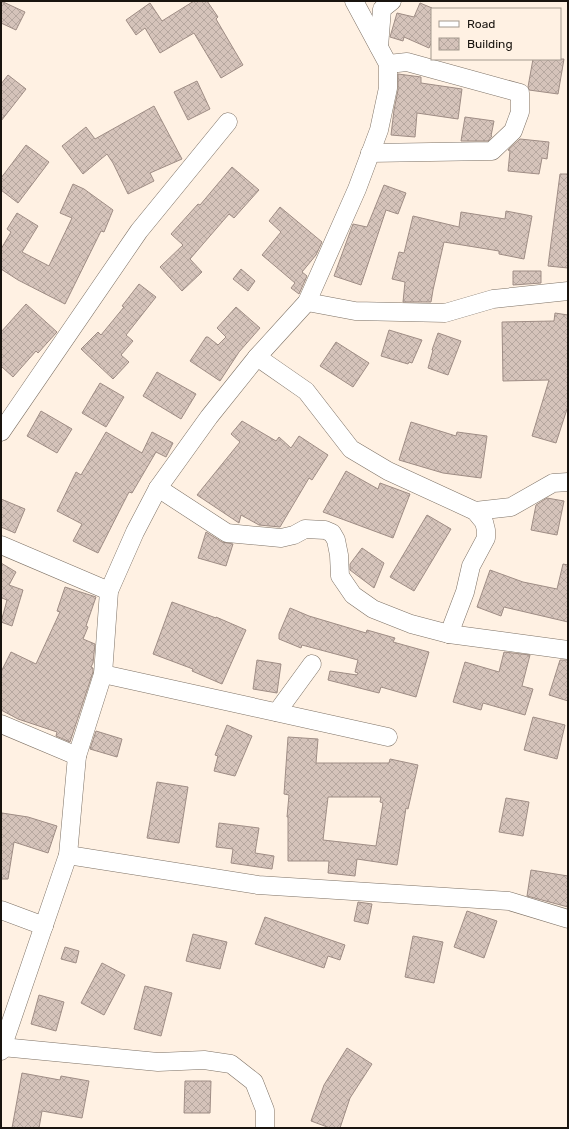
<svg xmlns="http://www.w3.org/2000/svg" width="569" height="1129" font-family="Rubik,sans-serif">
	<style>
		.building { fill: url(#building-cross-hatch); stroke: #9f8d85; fill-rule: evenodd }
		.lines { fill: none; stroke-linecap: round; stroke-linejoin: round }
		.minor-casing { stroke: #7d7165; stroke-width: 19 }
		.minor { stroke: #fff; stroke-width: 18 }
	</style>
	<defs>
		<pattern id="building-cross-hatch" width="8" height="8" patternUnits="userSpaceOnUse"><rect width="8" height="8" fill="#d5c3ba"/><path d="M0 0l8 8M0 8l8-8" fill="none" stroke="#b6a79f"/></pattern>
	</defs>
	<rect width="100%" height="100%" fill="#fff1e3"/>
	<!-- building -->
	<g class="building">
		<polygon points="1,1 25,12 16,30 1,23"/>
		<polygon points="194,1 207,1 218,17 216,19 243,65 221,78 194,33 160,53 145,28 136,35 126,20 150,3 162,21"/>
		<polygon points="420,3 432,8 432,41 429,48 404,37 403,41 390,37 397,13 414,17"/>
		<polygon points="533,59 564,59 558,94 529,90 528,87"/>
		<polygon points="398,74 421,77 421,83 462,89 458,119 417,113 415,137 391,135 394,110 398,90"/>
		<polygon points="8,75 26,89 1,121 1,84"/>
		<polygon points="197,81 210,109 188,120 174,92"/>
		<polygon points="154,106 182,159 150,173 154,181 128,194 113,163 107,154 83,174 62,146 86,127 95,139"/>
		<polygon points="465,117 494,121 491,136 492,136 488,141 461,141"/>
		<polygon points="520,139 549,142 547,159 542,158 539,174 508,171 510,151 508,150"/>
		<polygon points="26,145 49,162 18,203 1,190 1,178"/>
		<polygon points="232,167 259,190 234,218 229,214 190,259 202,272 182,291 160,267 183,245 171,234 198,204 200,205"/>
		<polygon points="560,174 568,174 568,268 548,266"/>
		<polygon points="73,184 84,189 113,210 104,232 101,231 65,304 18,280 1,269 1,249 11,232 7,229 17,213 38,226 22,252 49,266 72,218 60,213"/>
		<polygon points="384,185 406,193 398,214 386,210 361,285 334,276 353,224 367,227"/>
		<polygon points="280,207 322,242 316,255 302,272 307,276 299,294 291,288 295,283 262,255 281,232 269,221"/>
		<polygon points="506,211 532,216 524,259 499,254 499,251 444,242 433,290 431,302 403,302 405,282 392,279 399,252 404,253 413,216 459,227 461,212 505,219"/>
		<polygon points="241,269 255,281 248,291 233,279"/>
		<polygon points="513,271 541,271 541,283 513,285"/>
		<polygon points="139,284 156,297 126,335 133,341 121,355 129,362 113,379 81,349 98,332 101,335 124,307 122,306"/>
		<polygon points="26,304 57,332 38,353 36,351 13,377 1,366 1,332"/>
		<polygon points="236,307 260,328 239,352 220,381 190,361 206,337 208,337 218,345 226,337 217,328"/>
		<polygon points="555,313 568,315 568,406 556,443 532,436 549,380 503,381 502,322 554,321"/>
		<polygon points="389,330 422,340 412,363 409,362 408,364 381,356"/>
		<polygon points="438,333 461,341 448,375 428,368 433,350 432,350"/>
		<polygon points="336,342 369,363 353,387 320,366"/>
		<polygon points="157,372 196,394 181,419 143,396"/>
		<polygon points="100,383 124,397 106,427 82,413"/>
		<polygon points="41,411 72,429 57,453 27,436"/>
		<polygon points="242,421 276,441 279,437 291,448 299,436 328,455 312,480 309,478 280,527 259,525 241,515 239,523 197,495 240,442 231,434"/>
		<polygon points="411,422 456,436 457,432 487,436 481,478 443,473 399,460"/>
		<polygon points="106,432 142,453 152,432 173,443 166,457 156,452 132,493 129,492 98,553 73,541 82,524 57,511 76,472 81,475"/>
		<polygon points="346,471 378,489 380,483 410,494 393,538 323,512"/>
		<polygon points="547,498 564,501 557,535 531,530 536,505"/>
		<polygon points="1,499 25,509 15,533 1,527"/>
		<polygon points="427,515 451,529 414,591 390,577"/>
		<polygon points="206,532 222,542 233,544 226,566 198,558"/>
		<polygon points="362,548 384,563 374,588 350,570 350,564"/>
		<polygon points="1,563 16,572 9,585 23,590 12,626 1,622 7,600 2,598 1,600"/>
		<polygon points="563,564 568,565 568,622 504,607 501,616 477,607 490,570 523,582 557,589"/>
		<polygon points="65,587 96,597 86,626 88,627 83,639 95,644 93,663 91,667 93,668 93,672 70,742 56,736 57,732 18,719 1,710 1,672 11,652 36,664 60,612 57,611"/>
		<polygon points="172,602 216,618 216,617 246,630 222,684 192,671 193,669 153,654"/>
		<polygon points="290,608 309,616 366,633 367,630 395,638 393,642 429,652 416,697 381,687 379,693 328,680 330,671 357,675 358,673 355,672 358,660 302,645 301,648 279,639 279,634"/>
		<polygon points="504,652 530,655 522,686 533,689 525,715 483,703 481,710 453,702 465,662 499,672"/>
		<polygon points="257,660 281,664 277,693 253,689"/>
		<polygon points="560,660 568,660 568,701 549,695"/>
		<polygon points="533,717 565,725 557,759 524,750"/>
		<polygon points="227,725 252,736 235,776 214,771 218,756 215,755"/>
		<polygon points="96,731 122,739 117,757 90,749"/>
		<path d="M288,737L318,739L316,763H389L390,759L418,765L408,809L406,808L397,865L357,859L355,876L328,873L329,861H288V817H287L289,795L284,794ZM328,797H381L380,802L383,803L376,846L323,840Z"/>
		<polygon points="157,782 188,787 179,843 147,838"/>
		<polygon points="506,798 529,802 523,836 499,832"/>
		<polygon points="2,813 28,817 57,826 48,853 14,842 8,879 1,879 1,821"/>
		<polygon points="219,823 259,828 255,853 274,856 272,869 231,863 233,849 216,847"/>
		<polygon points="531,870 568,876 568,907 527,896"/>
		<polygon points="358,902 372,904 368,924 354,921"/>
		<polygon points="467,911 497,921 484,958 454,947"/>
		<polygon points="265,917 345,945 340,960 328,956 324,968 255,944"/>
		<polygon points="193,934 227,942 220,969 186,961"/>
		<polygon points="413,936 443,942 434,983 405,977"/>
		<polygon points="65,947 79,951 76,963 61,959"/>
		<polygon points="102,963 125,975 104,1015 81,1003"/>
		<polygon points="145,986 172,993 161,1036 134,1029"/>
		<polygon points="39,995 64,1002 56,1031 31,1024"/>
		<polygon points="347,1048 372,1064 350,1098 340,1128 330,1128 311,1121 324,1085"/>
		<polygon points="22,1073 60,1080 61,1076 89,1081 82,1118 42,1111 39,1128 12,1128"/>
		<polygon points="185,1081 211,1081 210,1113 184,1113"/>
	</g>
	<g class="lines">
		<!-- minor casing -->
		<g class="minor-casing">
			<g id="minor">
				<polyline points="379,47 382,9 392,1"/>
				<polyline points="370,153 492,151 513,131 520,112 520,93 407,62 388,64"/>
				<polyline points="307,302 355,311 445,313 493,299 568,291"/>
				<polyline points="257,357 306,391 351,449 388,471 475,511 484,522 486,530 486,538 471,566 465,592 449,634"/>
				<polyline points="1,432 139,231 228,122"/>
				<polyline points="158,488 227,533 281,538 294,535 305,529 325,530 332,533 336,540 339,555 340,576 353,595 373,609 411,624 449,634 568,650"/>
				<polyline points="475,511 511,507 553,483 568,482"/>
				<polyline points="1,545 109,591"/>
				<polyline points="103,674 388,737"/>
				<polyline points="277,712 312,664"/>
				<polyline points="1,724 77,756"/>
				<polyline points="68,855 258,885 509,901 568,919"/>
				<polyline points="1,910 44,926"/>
				<polyline points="2,1047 158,1062 204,1060 231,1064 254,1082 265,1110 265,1128"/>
				<polyline points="1,1051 68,855 77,756 103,674 109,591 135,532 158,488 209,417 257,357 307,302 357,189 379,130 388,88 388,64 354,1"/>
			</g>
		</g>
		<!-- minor -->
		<use href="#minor" class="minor"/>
	</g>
	<!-- border -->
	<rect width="569" height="1129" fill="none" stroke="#19140f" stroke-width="4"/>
	<!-- legend -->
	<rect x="431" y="8" width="130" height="52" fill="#fff1e3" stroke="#a3998e"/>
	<rect x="439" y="21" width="20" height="6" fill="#ffffff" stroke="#a3998e"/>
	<text x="467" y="28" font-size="12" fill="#19140f">Road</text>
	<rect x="439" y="38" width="20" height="12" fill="url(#building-cross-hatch)" stroke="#a3998e"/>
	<text x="467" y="48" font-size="12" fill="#19140f">Building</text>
</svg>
